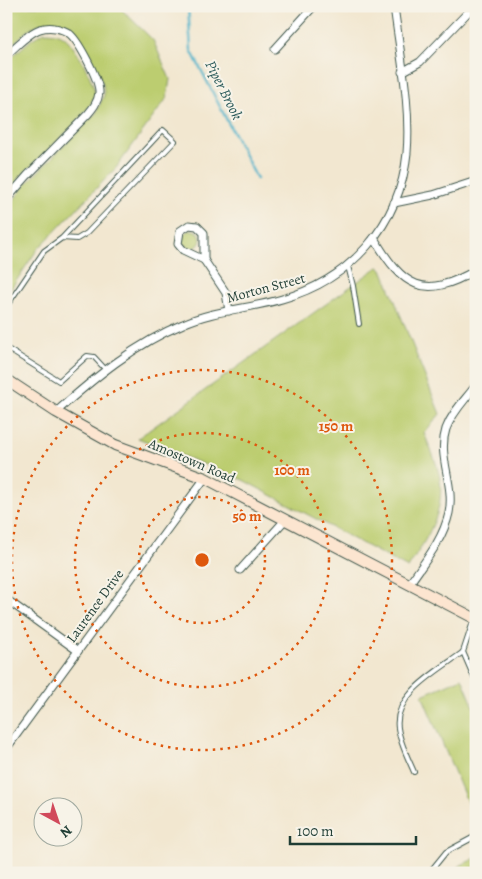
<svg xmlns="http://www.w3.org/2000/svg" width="482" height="879" font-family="Alegreya,serif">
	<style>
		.green { fill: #bccd70; stroke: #6e8552 }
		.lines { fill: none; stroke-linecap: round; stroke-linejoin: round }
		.stream { stroke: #4cb3ca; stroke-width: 2.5 }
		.lane-casing { stroke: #3f564b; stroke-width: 6 }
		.street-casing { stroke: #3f564b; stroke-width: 9 }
		.secondary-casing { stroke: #3f564b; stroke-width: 12 }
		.lane { stroke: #fff; stroke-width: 4 }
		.street { stroke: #fff; stroke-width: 7 }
		.secondary { stroke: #fce5d0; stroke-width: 10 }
		.ring { fill: none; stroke: #de580e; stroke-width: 2.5; stroke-dasharray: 2.5 5 }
		.labels { text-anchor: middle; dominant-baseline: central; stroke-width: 4; stroke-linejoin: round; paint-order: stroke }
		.street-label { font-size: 14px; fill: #1f3d34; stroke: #f7f3e8 }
		.water-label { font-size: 15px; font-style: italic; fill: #2a5a5a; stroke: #f7f3e8 }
		.centre { fill: #de580e; stroke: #f7f3e8; stroke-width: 2.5 }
		.ring-label { font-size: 15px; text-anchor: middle; font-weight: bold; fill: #de580e; stroke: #f7f3e8; stroke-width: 4; stroke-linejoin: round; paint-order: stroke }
	</style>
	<rect width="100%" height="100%" fill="#f7f3e8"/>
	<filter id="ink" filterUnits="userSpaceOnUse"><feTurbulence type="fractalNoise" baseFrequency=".02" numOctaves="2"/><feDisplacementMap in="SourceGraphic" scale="10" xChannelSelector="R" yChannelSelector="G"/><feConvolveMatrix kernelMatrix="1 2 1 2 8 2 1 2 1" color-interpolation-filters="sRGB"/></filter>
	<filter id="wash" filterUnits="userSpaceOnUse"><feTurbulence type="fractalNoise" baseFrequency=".0096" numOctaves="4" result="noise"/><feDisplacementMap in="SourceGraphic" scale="20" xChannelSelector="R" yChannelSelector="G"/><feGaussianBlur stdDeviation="1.12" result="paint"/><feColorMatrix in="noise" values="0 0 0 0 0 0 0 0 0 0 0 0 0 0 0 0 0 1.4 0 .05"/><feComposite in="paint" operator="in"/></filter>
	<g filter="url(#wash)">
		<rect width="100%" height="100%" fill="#f2e7d0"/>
		<!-- green -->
		<g class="green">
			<polygon points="6,6 118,6 153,40 170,79 167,98 116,168 37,250 6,296 6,211 24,186 96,113 104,95 103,84 83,45 73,33 64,26 56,24 39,24 28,30 6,50"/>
			<path d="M44,32C51,32 58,33 63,36C74,43 95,82 95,95C88,120 24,167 6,194V62L32,39Z"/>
			<circle cx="192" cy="239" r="9"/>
			<path d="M378,267L382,269L440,414L424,433C429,446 436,460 439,474C447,510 426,539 408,568L243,480L138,438Z"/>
			<polygon points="462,678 476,712 476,823 422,695"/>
			<polygon points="476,858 476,867 464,873 452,873 461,865"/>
		</g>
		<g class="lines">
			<!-- stream -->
			<polyline class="stream" points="188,6 191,50 257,179"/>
		</g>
	</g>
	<g filter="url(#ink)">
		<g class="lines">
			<!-- lane casing -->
			<g class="lane-casing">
				<g id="lane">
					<polyline points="348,266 353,286 359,324"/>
					<polyline points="6,307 44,251 62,238 163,130 175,141 87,233 77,239 62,238"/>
					<polyline points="6,348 59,381 87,356 94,357 106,370"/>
					<polyline points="474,619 463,652 476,682"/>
					<path d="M414,772C408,758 400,743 398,728C393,694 440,670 463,652"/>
					<polyline points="429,873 446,852 476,836"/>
				</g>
			</g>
			<!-- street casing -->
			<g class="street-casing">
				<g id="street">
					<polyline points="275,49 314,6"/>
					<path d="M6,55C16,47 28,33 40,29C50,26 62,28 70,34C79,42 100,81 99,93C98,102 93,108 88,114L27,176L6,200"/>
					<polyline points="402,72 420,62 474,6"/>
					<polyline points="394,203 433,195 476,181"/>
					<polygon points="189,225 197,226 204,233 204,260 183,250 178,244 180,231"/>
					<path d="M374,238C403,287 423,301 476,270"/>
					<polyline points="204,260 226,293 229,311"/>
					<path d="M56,412C94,378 135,344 183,324C214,310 249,309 282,299C350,280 400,225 407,153C411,105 400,54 394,6"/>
					<polyline points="240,570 285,520"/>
					<path d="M410,583C425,561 443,540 449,513C455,484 437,457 446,429C452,412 466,399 476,385"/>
					<polyline points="6,599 78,651"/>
					<polyline points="6,749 205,478"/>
				</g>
			</g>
			<!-- secondary casing -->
			<g class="secondary-casing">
				<polyline id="secondary" points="6,379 56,412 115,445 205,478 476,619"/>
			</g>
			<!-- lane -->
			<use href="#lane" class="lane"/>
			<!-- street -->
			<use href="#street" class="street"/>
			<!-- secondary -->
			<use href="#secondary" class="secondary"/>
		</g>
	</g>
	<!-- distance rings -->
	<g class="ring">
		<circle cx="202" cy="560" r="63"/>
		<circle cx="202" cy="560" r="127"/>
		<circle cx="202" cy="560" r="190"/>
	</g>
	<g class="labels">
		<!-- street labels -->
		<g class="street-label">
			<text transform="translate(266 288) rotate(-15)">Morton Street</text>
			<text transform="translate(192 461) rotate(23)">Amostown Road</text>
			<text transform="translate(95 606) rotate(-54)">Laurence Drive</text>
		</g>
		<!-- water labels -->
		<g class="water-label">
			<text transform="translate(224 90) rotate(63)">Piper Brook</text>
		</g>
	</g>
	<circle cx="202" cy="560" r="8" class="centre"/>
	<g class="ring-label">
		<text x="336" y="431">150 m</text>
		<text x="292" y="475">100 m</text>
		<text x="247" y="521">50 m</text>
	</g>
	<!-- margin -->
	<rect width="482" height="879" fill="none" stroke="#f7f3e8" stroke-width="25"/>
	<!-- north arrow -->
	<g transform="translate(58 822) rotate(140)"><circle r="24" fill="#f7f3e8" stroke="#a1aaa0"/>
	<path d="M0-4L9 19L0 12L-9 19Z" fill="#d1495b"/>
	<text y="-8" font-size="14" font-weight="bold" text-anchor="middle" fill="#1f3d34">N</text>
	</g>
	<!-- scale -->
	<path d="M290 836v8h126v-8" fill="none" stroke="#1f3d34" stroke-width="2.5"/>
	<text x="297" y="836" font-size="15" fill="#1f3d34" stroke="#f7f3e8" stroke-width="4" paint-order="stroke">100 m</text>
</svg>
